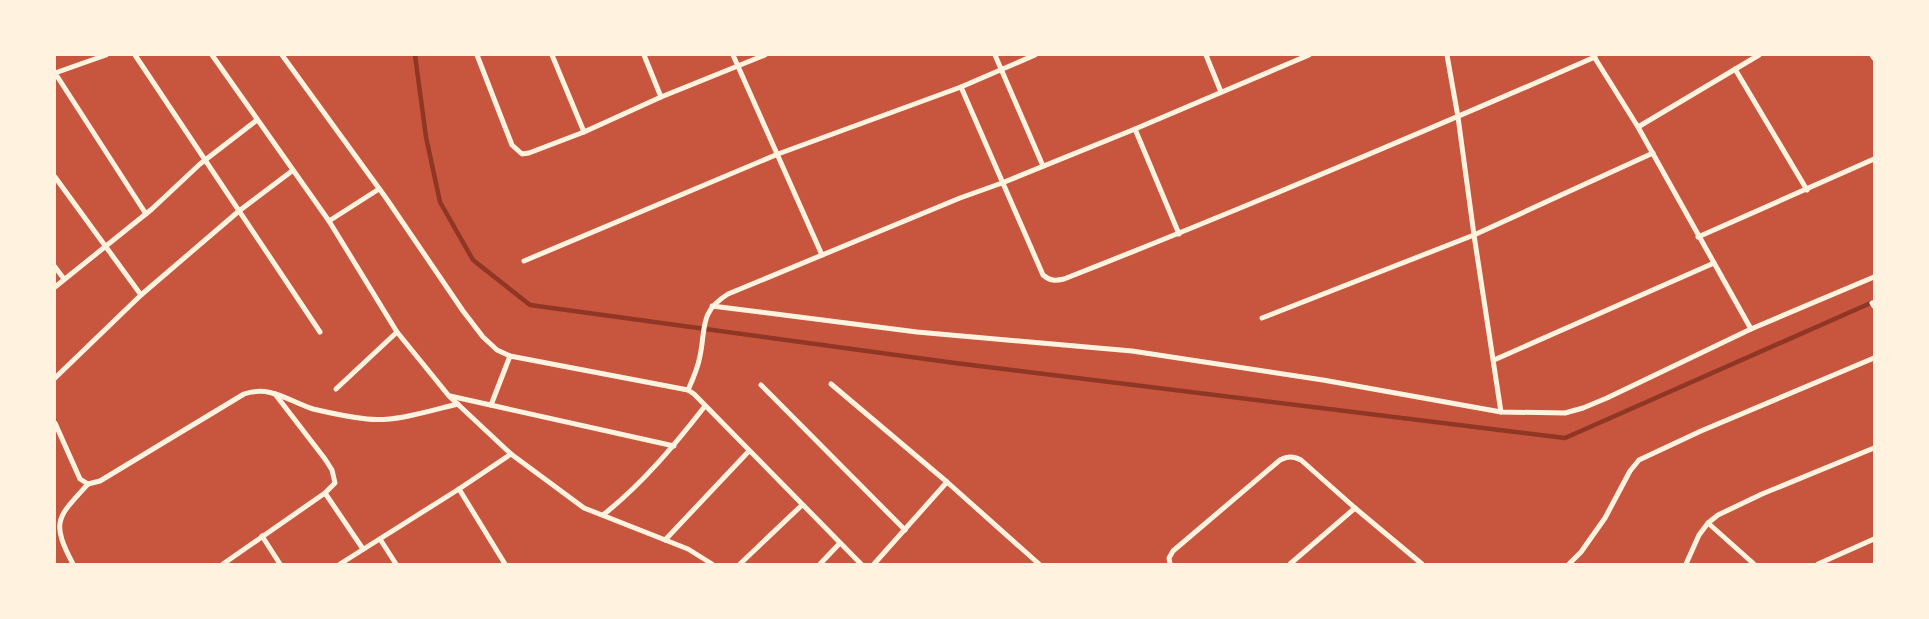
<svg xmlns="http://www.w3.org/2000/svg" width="1929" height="619" font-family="'Golos Text',sans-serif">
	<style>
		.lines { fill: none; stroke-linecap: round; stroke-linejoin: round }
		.stream { stroke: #8f3625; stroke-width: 4.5 }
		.minor { stroke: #fff3e0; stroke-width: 5 }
	</style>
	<rect width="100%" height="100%" fill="#c8553d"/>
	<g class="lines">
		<!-- stream -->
		<polyline class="stream" points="415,55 426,137 440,202 473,260 530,305 955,363 1565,438 1873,302"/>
		<!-- minor -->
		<g class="minor">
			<polyline points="135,55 320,332"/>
			<polyline points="212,55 329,221 397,332 449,396 511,454 584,508 688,549 712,564"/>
			<polyline points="282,55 386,198 463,311 483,337 497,350 510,356 688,390 694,394 861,564"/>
			<polyline points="477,55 512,145 522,154 529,153 584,132 661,97 765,55"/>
			<polyline points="552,55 584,132"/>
			<polyline points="644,55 661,97"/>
			<polyline points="733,55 822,255"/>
			<polyline points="995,55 1043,166"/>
			<polyline points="1206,55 1221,92"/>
			<polyline points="1447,55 1458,117 1474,235 1501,412"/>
			<polyline points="1593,55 1638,127 1751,329"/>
			<polyline points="1872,55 1874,58"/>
			<polyline points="1735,69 1807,190"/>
			<polyline points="55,73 146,214"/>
			<polyline points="55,73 106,55"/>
			<path d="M961,87L1043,275C1050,281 1055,281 1064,279C1242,209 1419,134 1595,57"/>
			<polyline points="1638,127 1759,55"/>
			<polyline points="1135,129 1179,234"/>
			<polyline points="55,177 141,295"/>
			<polyline points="329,221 379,189"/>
			<polyline points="1698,237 1874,159"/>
			<polyline points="524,261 778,154 961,87 1035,55"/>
			<polyline points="55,267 64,279"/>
			<polyline points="55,287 152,209 200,164 257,120"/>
			<polyline points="1872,303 1874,306"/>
			<polyline points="712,306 917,332 1132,351 1323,380 1501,412 1565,413 1583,408 1607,398 1751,329 1874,277"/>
			<polyline points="1262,318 1474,235 1653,153"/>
			<polyline points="1494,360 1714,263"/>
			<polyline points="55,378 141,295 239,211 292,171"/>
			<polyline points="831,384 947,482"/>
			<polyline points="761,385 905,530"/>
			<polyline points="336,389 397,332"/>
			<path d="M688,390C693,379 698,368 700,356C706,328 699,312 728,294L960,198L1002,183L1135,129L1309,55"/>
			<polyline points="450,396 674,446"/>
			<polyline points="491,405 510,356"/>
			<path d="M55,423L80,479L88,484L100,481L244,394C271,385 288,401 313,409C330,413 349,417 367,419C396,422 429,411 458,404"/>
			<polyline points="459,489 505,564"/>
			<polyline points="325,493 363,549"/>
			<path d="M603,515C642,484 674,446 705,406"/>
			<polyline points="1708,523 1754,564"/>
			<polyline points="262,536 280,564"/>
			<polyline points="380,539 396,564"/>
			<polyline points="665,540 749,451"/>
			<path d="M73,564C50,521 58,517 88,484"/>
			<polyline points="223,564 325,493 335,483 332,470 325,459 275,394"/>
			<polyline points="340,564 459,489 511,454"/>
			<polyline points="740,564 802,505"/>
			<polyline points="820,564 840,543"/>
			<polyline points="874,564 947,482 1039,564"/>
			<path d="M1170,564L1169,558L1173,551L1280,460C1288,456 1293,456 1301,460L1355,508L1422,564"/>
			<polyline points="1290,564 1355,508"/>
			<polyline points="1569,564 1581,552 1605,518 1630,471 1639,460 1701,431 1874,358"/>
			<polyline points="1686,564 1699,535 1708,523 1718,515 1762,494 1874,448"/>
			<polyline points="1818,564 1874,539"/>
		</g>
	</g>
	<!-- border -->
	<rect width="1929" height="619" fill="none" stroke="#fff3e0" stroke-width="112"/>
</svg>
